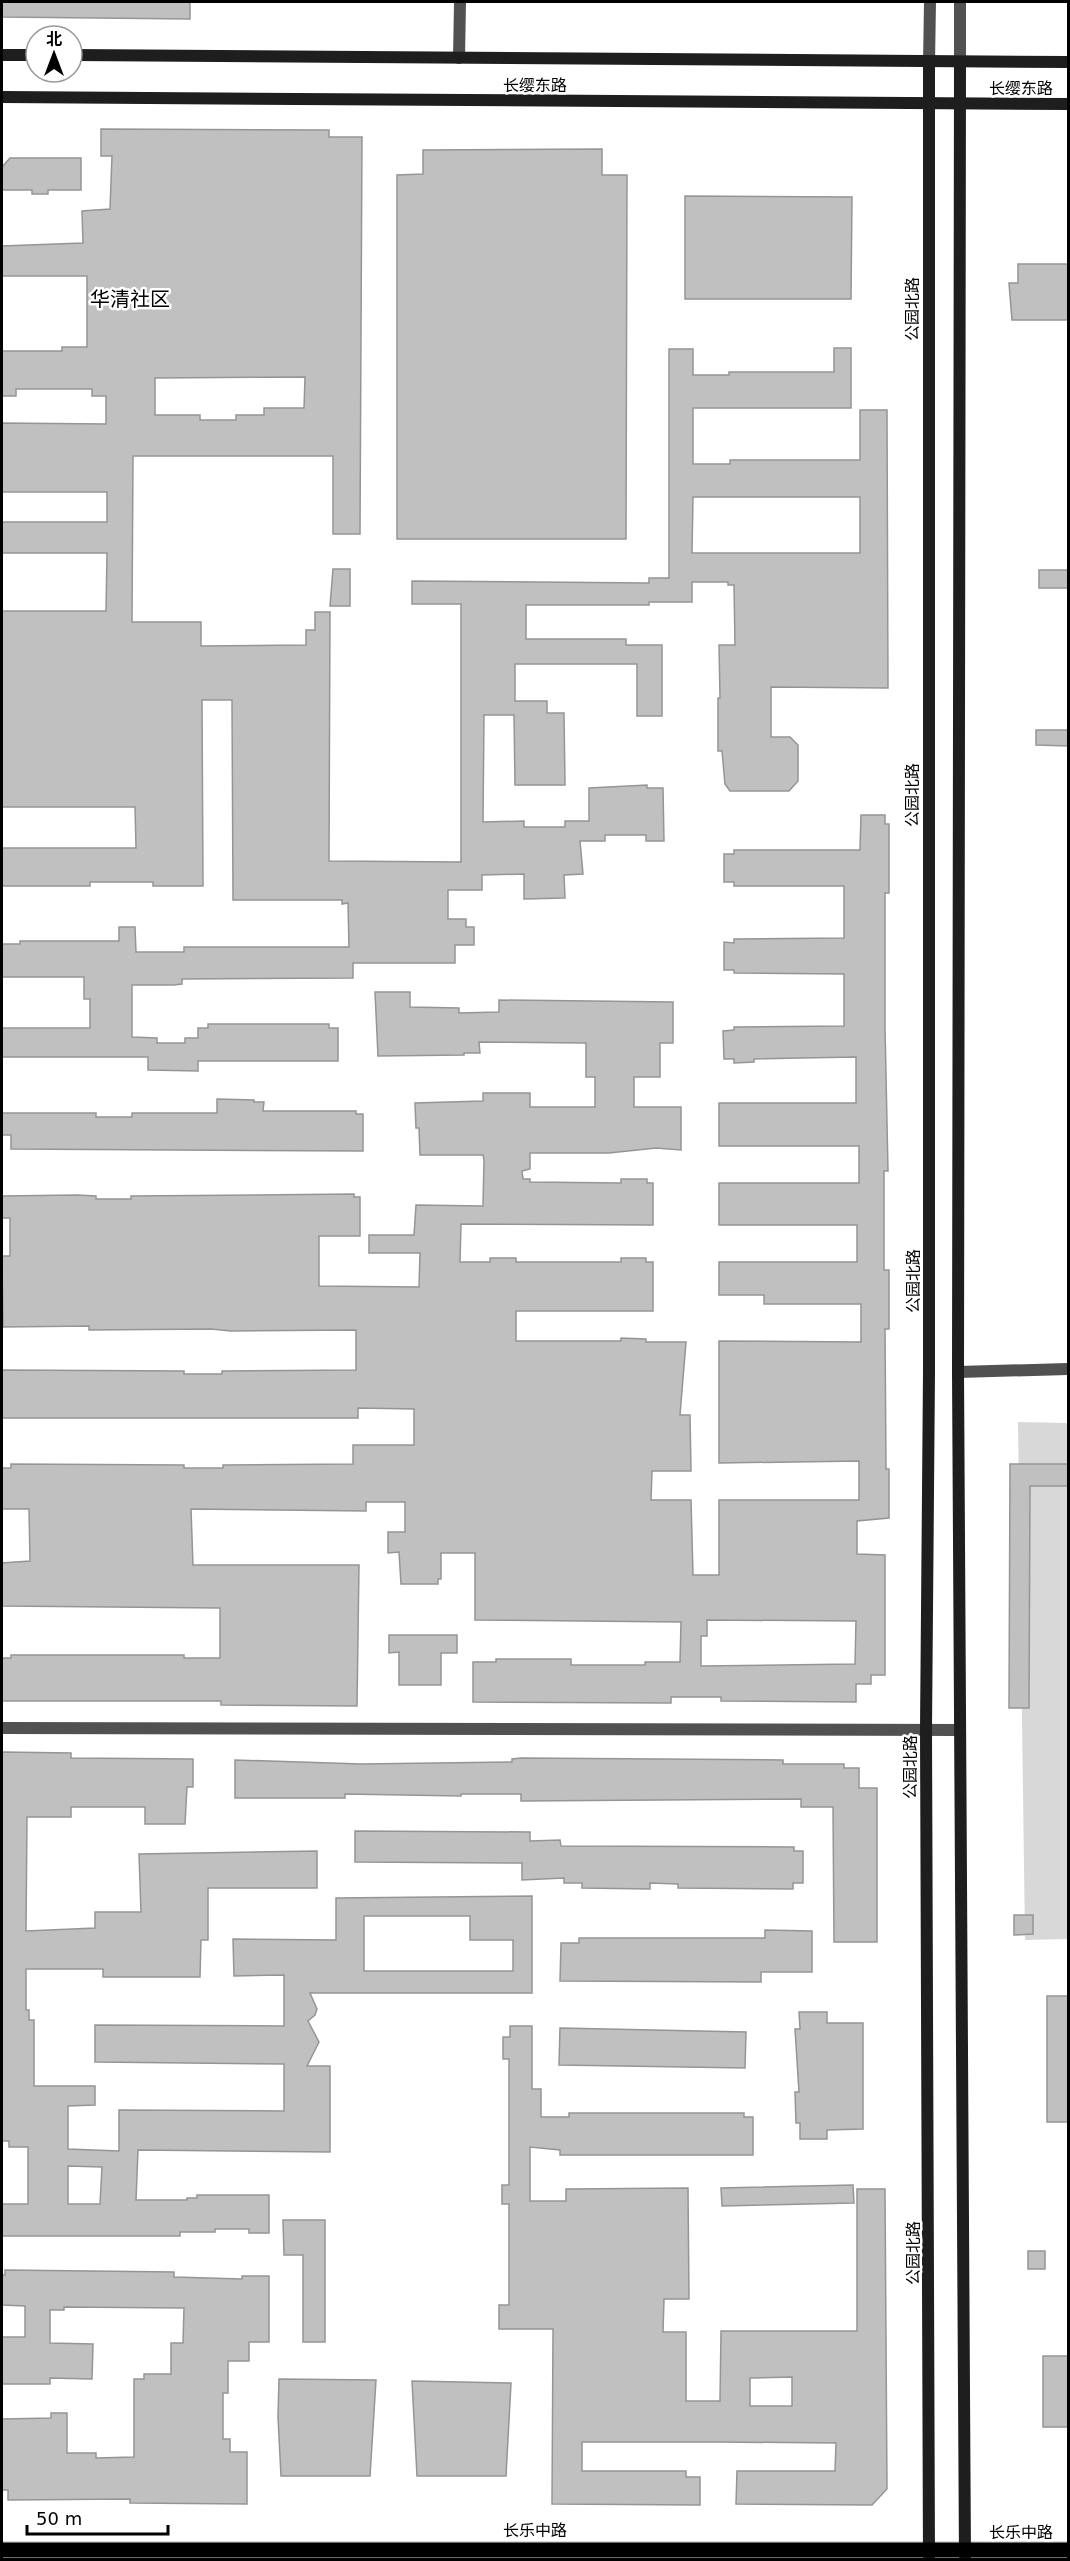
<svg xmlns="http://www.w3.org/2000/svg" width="1070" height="2561" font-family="'DejaVu Sans','Noto Sans SC',sans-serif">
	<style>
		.green { fill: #d8d8d8 }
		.building { fill: #c0c0c0; stroke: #959595; stroke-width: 1.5; fill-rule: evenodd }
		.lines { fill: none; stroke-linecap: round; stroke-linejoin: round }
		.primary-casing { stroke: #dbdbdb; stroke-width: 18 }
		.minor { stroke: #515151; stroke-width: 12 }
		.tertiary { stroke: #515151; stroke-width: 12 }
		.secondary { stroke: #1e1e1e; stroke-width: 12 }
		.primary { stroke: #000; stroke-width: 15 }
		.labels { text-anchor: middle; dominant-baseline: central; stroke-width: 5; stroke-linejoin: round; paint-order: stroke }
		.street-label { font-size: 16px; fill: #000; stroke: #fff }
		.quarter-label { font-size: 20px; fill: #000; stroke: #fff }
	</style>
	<rect width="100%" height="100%" fill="#fff"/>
	<!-- green -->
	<polygon class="green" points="1018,1422 1068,1423 1068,1939 1025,1940"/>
	<!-- building -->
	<g class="building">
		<polygon points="2,2 190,2 190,19 2,17"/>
		<path d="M101,129L329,130V137H362L360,534H333V456H133L132,622H201V646L306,645V630H315V612H330L329,861L461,862V604H412V581L649,583V578H669V349H693V375H729V372H834V348H851V408H693V464H730V460H860V410H887L888,688L771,687V737H790L798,745V781L789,791H730L725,784L722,751H718V698H720L719,645H735L734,585H728V582H692V602H649V605H526V639H626V645H662V716H637V664H515V701H547V713H564L565,785H515L514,715H484L483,822L524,821V827H565V821H589V788L647,785V788H663L664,841H646V835H605V841H580L583,874L564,875L565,898L524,899V874L482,875V890H448V919H466V927H474V945H455V963H353V978L182,979V984L174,985H132V1037L157,1038V1043H185V1038H198V1028H208V1024H329V1028H338V1061H198V1071L148,1070V1057H2V1028H90V999H84V977H2V944H20V941H119V927H135L136,952H184V947H349L348,903L342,904V900H233L232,700H202L203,886H153V882H90V886H2V848H136L135,807H2V611H106L107,553H2V522H107V492H2V423L106,424V396H92V389H16V396H2V351H62V347H87V276H2V246L83,243L82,211L110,209L112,156H101ZM305,377L304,408H264V415H236V420H200V415H155V378ZM693,497H860V553H692Z"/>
		<polygon points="602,149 602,175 627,175 626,539 397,539 397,175 423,174 423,150"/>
		<polygon points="10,158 81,158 81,190 48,190 48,194 32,194 32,190 2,190 2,167"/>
		<polygon points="685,196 852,197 851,299 685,299"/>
		<polygon points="1018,264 1068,264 1068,320 1012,320 1009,283 1018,283"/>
		<polygon points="333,569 350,569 350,606 330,606"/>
		<rect x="1039" y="570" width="29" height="18"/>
		<polygon points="1036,730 1068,730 1068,746 1036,745"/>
		<path d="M861,815H885V824H889V893H885V1027L888,1171H884V1270H889V1329H885L886,1469H889V1518L857,1521V1554L885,1555V1675H871V1684H856V1702L721,1701V1697H671V1703L473,1702V1662H496V1659H571V1665H645V1662H680L681,1622L475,1620V1553H441V1579H438V1584H401L399,1552L388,1553V1532H405V1502H366V1511L191,1509L193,1565H359L357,1706L221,1705V1701H2V1658H11V1655H184V1658H220V1608L2,1606V1563L30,1561L29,1509H2V1468H11V1464L184,1465V1468H223V1465L353,1464V1445H414V1409L358,1408V1418H2V1370L184,1371V1374H222V1371L356,1370V1330L231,1331L211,1329L89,1330V1326L3,1327L2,1256H10V1218H2V1196L77,1195L96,1196V1199H131V1196L354,1194V1197H360V1236H319V1286L419,1287L420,1253H369V1235H414L416,1205L483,1206L484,1160L483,1155H420L419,1128H416L415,1103L483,1101V1093H530V1107H595V1077H586V1043L479,1042L480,1053H464V1055L378,1056L375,992H410V1007L459,1008V1013L499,1012V1000L673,1002V1043H660V1077H634V1107H681V1150L656,1148L609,1153H530V1169L522,1171L523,1179H530V1182L621,1183V1179H647V1183H653V1225L461,1224L460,1262H490V1258H516V1262H621V1258H646V1262H653V1311H516V1341H621V1338L646,1339V1342H686L680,1415H690L691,1471H652L651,1500H691L693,1575H719V1500H859V1461L719,1463V1341L861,1342V1304H764V1295H719V1262H857V1225H719V1183H859V1146H719V1103H856V1057L754,1059V1062L734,1063V1059H724L723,1031L734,1030V1027L844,1026V974L734,973V970H724V942L734,943V939L844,938V886H734V882H724V854H734V850H860ZM707,1620L856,1621L855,1664L701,1666V1636H707Z"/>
		<polygon points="217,1099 254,1100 254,1102 264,1102 263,1111 356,1111 356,1114 363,1114 363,1151 11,1149 11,1135 2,1135 2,1113 96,1113 96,1117 132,1117 132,1113 217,1113"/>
		<polygon points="1010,1464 1068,1464 1068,1486 1030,1486 1029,1708 1009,1708"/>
		<polygon points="389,1635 457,1635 457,1653 441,1653 441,1685 399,1685 399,1652 389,1653"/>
		<path d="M2,1752L71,1753V1758L193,1759V1787H187L185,1824H145V1807H71V1817H27L26,1931L95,1928V1912H141L139,1854L317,1851V1888H208V1940H201L200,1977H103V1969H26V2010H29V2020H34V2086H95V2105L68,2106V2149L119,2151V2110L284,2111V2064L95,2062V2025L284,2026V1975L234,1976L233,1939L336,1940V1898L532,1896V1993H310L317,2009L315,2015L308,2021L319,2042L307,2066H330V2152L138,2150L136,2200H187V2198H197V2195H269V2233H249V2229H215V2232H180V2236H2V2204H28V2147H9V2141H2ZM364,1916H470V1940H513V1971H364ZM68,2166L102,2167L100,2204H68Z"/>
		<polygon points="521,1758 783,1760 783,1764 844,1764 844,1768 859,1768 859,1788 877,1788 877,1942 834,1942 833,1807 801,1807 801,1799 521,1801 521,1794 461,1794 461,1796 345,1794 345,1798 235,1798 235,1760 361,1764 512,1762 512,1759"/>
		<polygon points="355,1831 530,1832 530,1841 560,1840 561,1846 794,1847 794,1851 803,1851 803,1883 793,1883 793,1889 678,1888 678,1884 650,1883 650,1889 582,1888 582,1883 564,1883 564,1878 522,1880 522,1863 355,1862"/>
		<polygon points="1014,1915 1033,1915 1033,1934 1014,1935"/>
		<polygon points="765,1930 812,1931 812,1972 761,1972 761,1982 560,1981 561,1943 579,1943 579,1938 765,1938"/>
		<rect x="1047" y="1996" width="21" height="126"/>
		<polygon points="799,2012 827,2012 827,2023 863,2023 863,2129 827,2130 827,2139 800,2139 800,2123 796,2123 795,2092 799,2092 795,2029 800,2029"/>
		<path d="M510,2026H532V2089H541V2117H569V2113H744V2117H753V2155H560V2150L530,2147V2201H566V2189L688,2188L689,2299H664L663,2332H686V2401H720L721,2331H857V2189H885L887,2489L872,2505L736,2504L737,2471H835L836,2443L720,2442H582V2471H686V2477H700V2505L552,2504L553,2329H499V2305H509V2204H502V2185H509V2059H503V2037H510ZM792,2377V2406H750V2378Z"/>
		<polygon points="560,2028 746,2032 745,2068 559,2065"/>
		<polygon points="853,2185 854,2203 722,2206 721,2188"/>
		<polygon points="283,2220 325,2220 325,2342 303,2342 303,2255 284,2255"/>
		<rect x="1028" y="2251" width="17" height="18"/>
		<polygon points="5,2270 174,2272 174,2277 242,2279 242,2276 269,2276 269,2342 249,2342 249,2361 228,2361 228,2393 223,2393 223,2439 230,2439 230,2452 247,2452 247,2504 130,2503 130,2499 8,2500 8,2490 2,2490 2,2419 51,2418 51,2413 67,2413 67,2453 96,2453 96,2458 134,2457 134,2379 144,2379 144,2374 171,2374 171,2343 183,2343 184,2308 64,2307 64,2310 50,2310 50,2343 93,2344 92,2379 50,2378 50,2384 2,2384 2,2337 25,2337 25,2306 2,2305 2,2275 5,2275"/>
		<rect x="1043" y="2356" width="25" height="71"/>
		<polygon points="279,2379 376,2380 370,2476 281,2476 278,2417"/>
		<polygon points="412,2381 511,2383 506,2476 417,2476"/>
	</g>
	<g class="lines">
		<!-- primary casing -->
		<g class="primary-casing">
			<polyline id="primary" points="2,2550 1068,2550"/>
		</g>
		<!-- minor -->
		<g class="minor">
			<polyline points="459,58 460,2"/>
			<polyline points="958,1372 1068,1369"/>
		</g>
		<!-- tertiary -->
		<g class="tertiary">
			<polyline points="960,62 960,2"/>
			<polyline points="929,63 930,2"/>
			<polyline points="2,1728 960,1730"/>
		</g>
		<!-- secondary -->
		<g class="secondary">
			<polyline points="2,55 36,55"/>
			<polyline points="72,55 1068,62"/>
			<polyline points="960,62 958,1372 965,2560"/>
			<polyline points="2,97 1068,104"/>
			<polyline points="929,2560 926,1730 929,1372 929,63"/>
		</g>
		<!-- primary -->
		<use href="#primary" class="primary"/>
	</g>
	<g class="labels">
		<!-- street labels -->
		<g class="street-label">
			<text x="535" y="85">长缨东路</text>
			<text x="1021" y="88">长缨东路</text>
			<text transform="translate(912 309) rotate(-90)">公园北路</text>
			<text transform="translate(912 795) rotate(-90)">公园北路</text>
			<text transform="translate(913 1281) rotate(-90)">公园北路</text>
			<text transform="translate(910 1767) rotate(-90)">公园北路</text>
			<text transform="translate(913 2253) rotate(-90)">公园北路</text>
			<text x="535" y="2530">长乐中路</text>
			<text x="1021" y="2532">长乐中路</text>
		</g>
		<!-- quarter labels -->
		<g class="quarter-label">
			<text x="130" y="299">华清社区</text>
		</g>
	</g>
	<!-- border -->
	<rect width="1070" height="2561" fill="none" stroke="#000000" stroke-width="6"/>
	<!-- north arrow -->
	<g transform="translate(54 54)"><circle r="28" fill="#ffffff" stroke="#999999" stroke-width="1.5"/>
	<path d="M0-4.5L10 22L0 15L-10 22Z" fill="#000000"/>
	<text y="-9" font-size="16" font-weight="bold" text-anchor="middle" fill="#000000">北</text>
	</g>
	<!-- scale -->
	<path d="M27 2525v9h141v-9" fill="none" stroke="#000000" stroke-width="3"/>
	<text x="36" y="2525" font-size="18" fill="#000000" stroke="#ffffff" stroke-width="4.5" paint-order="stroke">50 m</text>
</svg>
